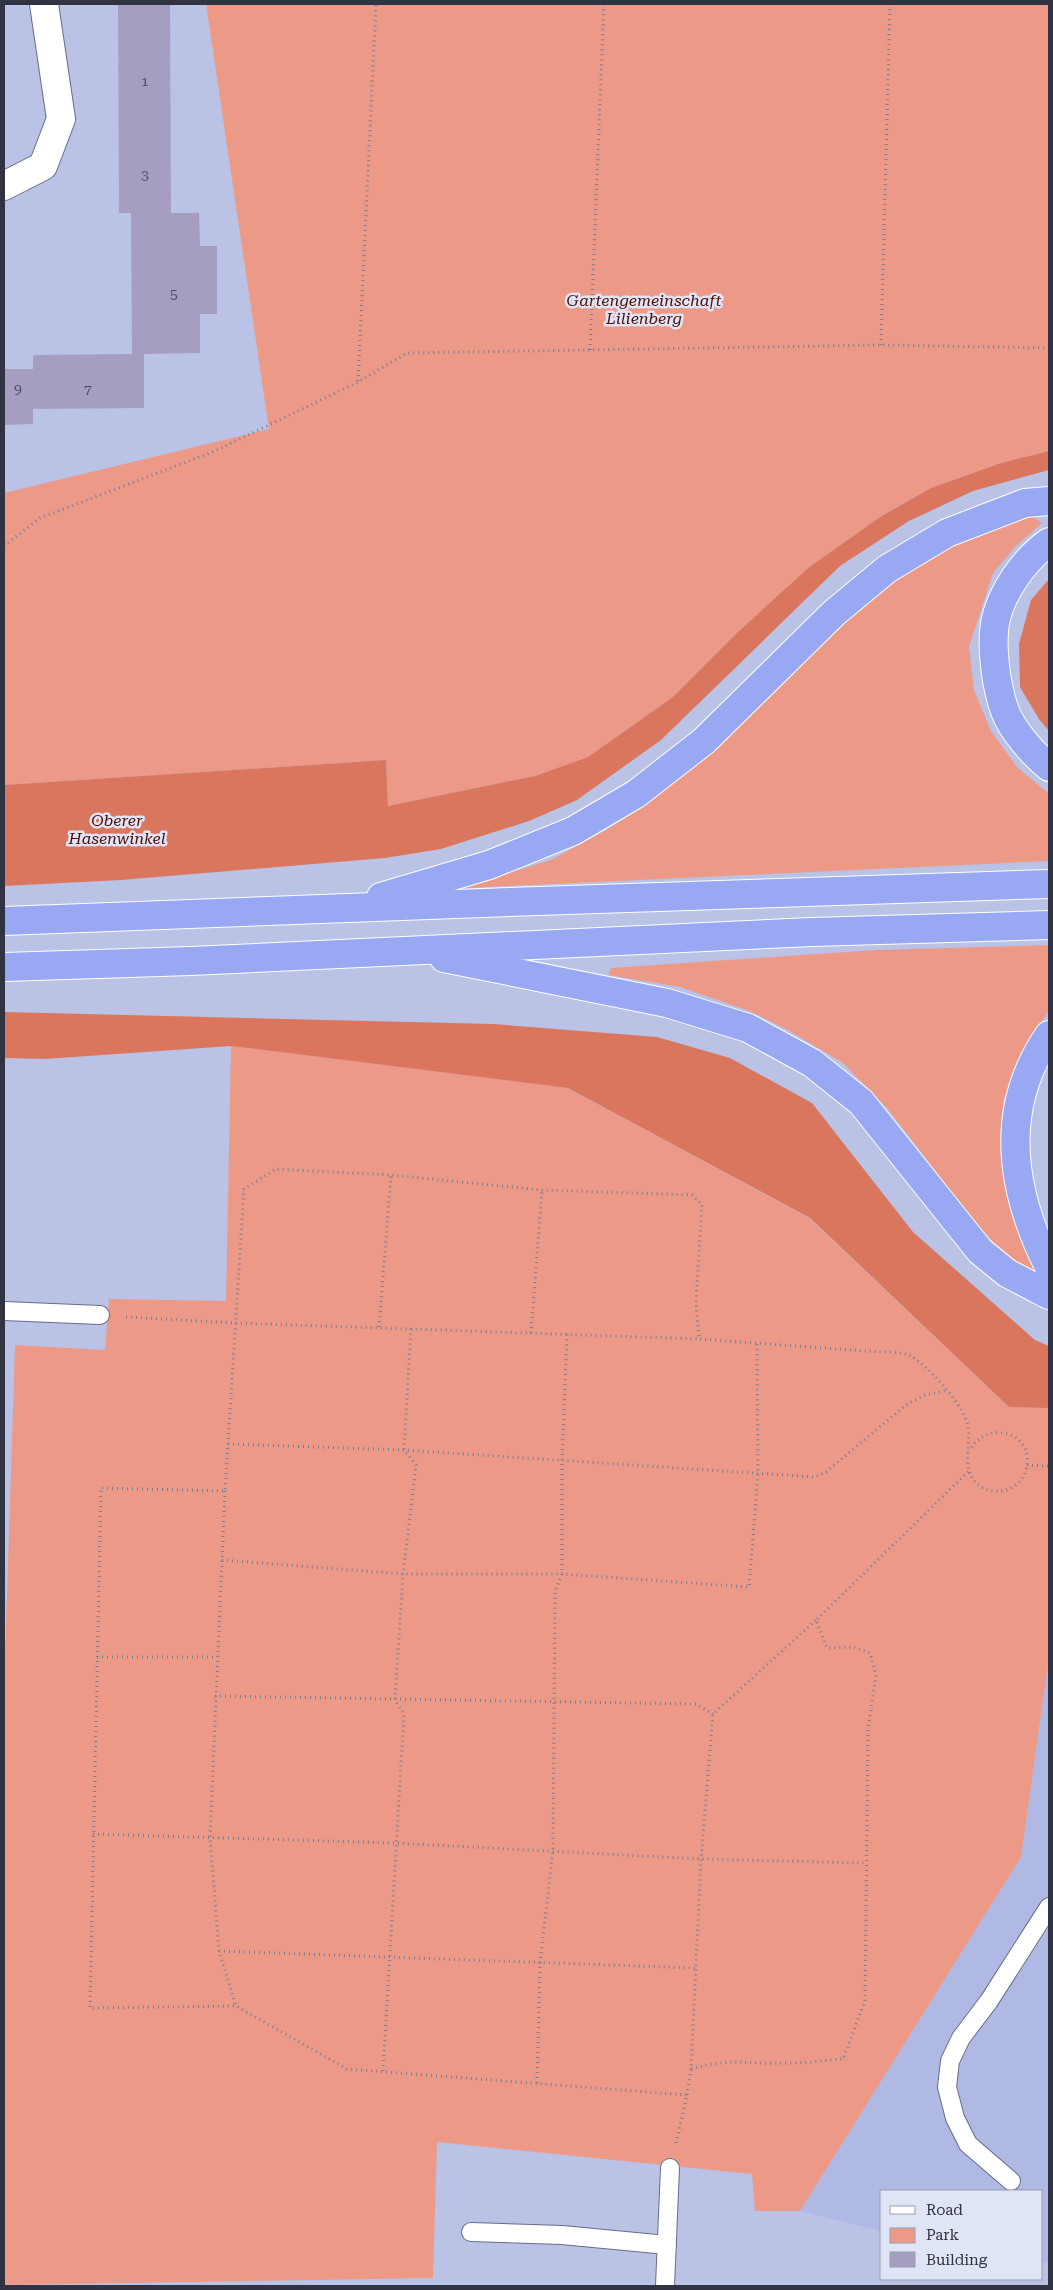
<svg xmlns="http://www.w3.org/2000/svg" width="1053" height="2290" font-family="'Roboto Serif',serif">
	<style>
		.built { fill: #afb9e3 }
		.green { fill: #ec9a87 }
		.forest { fill: #db765e }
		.building { fill: #a59ec0 }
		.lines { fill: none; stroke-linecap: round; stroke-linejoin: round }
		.lane-casing { stroke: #666d8d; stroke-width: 20 }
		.street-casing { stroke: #666d8d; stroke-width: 30 }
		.highway-casing { stroke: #fff; stroke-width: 30 }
		.path { stroke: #777d95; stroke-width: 3; stroke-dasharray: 1 4; stroke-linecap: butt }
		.lane { stroke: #fff; stroke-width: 18 }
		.street { stroke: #fff; stroke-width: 28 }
		.highway { stroke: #98a8f2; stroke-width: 28 }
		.labels { text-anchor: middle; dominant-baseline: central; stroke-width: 5; stroke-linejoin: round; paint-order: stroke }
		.number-label { font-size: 14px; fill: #4d4e61 }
		.park-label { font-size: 16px; font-style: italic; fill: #4e0f02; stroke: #dfe4f6 }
	</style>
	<rect width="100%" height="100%" fill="#bac3e6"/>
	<!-- built -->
	<polygon class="built" points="1049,1658 1049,2263 1042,2262 1042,2191 882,2191 882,2231 800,2211 1021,1857"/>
	<!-- green -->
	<g class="green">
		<polygon points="206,4 1049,4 1049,451 1001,463 931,488 880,517 808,568 739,631 673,697 588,757 535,776 388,806 386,760 4,785 4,493 269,429"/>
		<polygon points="1030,515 1042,523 1015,547 993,573 969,647 974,690 991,731 1017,767 1049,794 1049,861 446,889 496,877 551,860 608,829 647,804 702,758 848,614 938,553 994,527"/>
		<polygon points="1049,945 1049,1010 1018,1059 1003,1102 1005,1178 1018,1232 1043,1273 1039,1279 1007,1257 974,1221 887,1108 843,1063 788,1030 752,1012 680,987 608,975 611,968 876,950"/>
		<polygon points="231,1046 568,1088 809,1218 1009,1407 1049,1408 1049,1658 1021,1857 800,2211 755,2211 752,2174 437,2142 433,2278 4,2285 4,1690 15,1345 105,1350 109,1299 226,1301"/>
	</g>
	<!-- forest -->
	<g class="forest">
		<polygon points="1049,451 1049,470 973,491 909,521 840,566 661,740 577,800 529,821 441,849 385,858 121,880 4,886 4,785 386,760 388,806 535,776 588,757 673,697 739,631 808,568 880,517 931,488 1001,463"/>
		<polygon points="1049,579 1049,731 1039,719 1020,687 1019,644 1031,600"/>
		<polygon points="4,1012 493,1024 657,1037 730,1058 812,1103 913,1232 1035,1340 1049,1346 1049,1408 1009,1407 810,1218 568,1088 231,1046 45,1059 4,1058"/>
	</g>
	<!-- building -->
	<polygon class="building" points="118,4 170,4 171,213 199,213 200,246 217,246 217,314 200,314 200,353 144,354 144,408 33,409 33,424 4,425 4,369 33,369 33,355 132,354 131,213 119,213"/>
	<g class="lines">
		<!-- lane casing -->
		<g class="lane-casing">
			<g id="lane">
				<polyline points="4,1311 100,1315"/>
				<polyline points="1011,2181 968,2144 955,2118 947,2087 950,2061 961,2038 989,2001 1049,1907"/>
				<polyline points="471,2232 562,2235 667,2245"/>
				<polyline points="665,2286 670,2168"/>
			</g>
		</g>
		<!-- street casing -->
		<g class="street-casing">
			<polyline id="street" points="4,186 43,166 61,119 44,4"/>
		</g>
		<!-- highway casing -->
		<g class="highway-casing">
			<g id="highway">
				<path d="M1049,542C1024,560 1001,592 995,623C991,647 996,687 1005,711C1012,730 1033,754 1049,767"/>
				<polyline points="381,897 489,865 573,831 636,794 704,741 834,613 887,569 947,533 1025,503 1049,501"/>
				<path d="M4,921C352,906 701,896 1049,884"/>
				<polyline points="444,958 667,1003 748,1028 812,1063 861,1102 980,1251 1007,1273 1049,1295"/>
				<polyline points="4,967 191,961 812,932 1049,925"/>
				<path d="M1049,1035C998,1109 1011,1191 1049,1267"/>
			</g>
		</g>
		<!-- path -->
		<g class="path">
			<polyline points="881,345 890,4"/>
			<polyline points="590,350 604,4"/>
			<polyline points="358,381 376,4"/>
			<polyline points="4,546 40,518 215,451 358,382 407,353 881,345 1049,348"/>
			<polyline points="126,1317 236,1323 699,1339"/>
			<polyline points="379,1327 391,1175"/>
			<polyline points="531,1333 542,1190"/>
			<polyline points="228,1444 404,1450 815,1477 826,1472 906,1405 925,1395 948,1390"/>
			<polyline points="1027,1465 1049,1466"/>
			<polyline points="225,1491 210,1837 219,1951 236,2006"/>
			<polyline points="222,1560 403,1574 562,1574 749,1587 758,1474 757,1343"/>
			<polyline points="97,1657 217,1657"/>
			<polyline points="215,1696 696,1704 713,1714"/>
			<polyline points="93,1834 395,1843 701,1859 866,1863"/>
			<polyline points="219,1951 695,1968"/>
			<path d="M691,2069C731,2057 751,2065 790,2063C808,2063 826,2060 843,2059L865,2001L868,1729L876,1675L870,1653L853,1647L827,1648L816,1620L969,1471"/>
			<polyline points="383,2071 404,1714 395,1700 403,1574 416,1465 404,1450 411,1328"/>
			<polyline points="537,2083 540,1963 553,1850 555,1592 562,1574 562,1461 567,1334"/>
			<polyline points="687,2095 691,2069 701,1859 713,1714 816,1620"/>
			<path d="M676,2143L687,2095L347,2069L236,2006L90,2008L101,1488L225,1491L244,1189L276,1169L391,1175L542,1190L692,1195L702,1205L696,1303L699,1339C755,1343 811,1347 866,1351C876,1352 904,1351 911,1356C929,1367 964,1405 968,1426C971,1443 963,1463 972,1478C986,1499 1019,1494 1026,1470C1037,1434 988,1417 969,1451"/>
		</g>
		<!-- lane -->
		<use href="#lane" class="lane"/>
		<!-- street -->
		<use href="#street" class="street"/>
		<!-- highway -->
		<use href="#highway" class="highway"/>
	</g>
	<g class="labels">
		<!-- number labels -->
		<g class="number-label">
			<text x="145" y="81">1</text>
			<text x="145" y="175">3</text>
			<text x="174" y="294">5</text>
			<text x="18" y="389">9</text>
			<text x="88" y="389">7</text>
		</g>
		<!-- park labels -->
		<g class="park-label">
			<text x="644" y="300">Gartengemeinschaft<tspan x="644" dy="18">Lilienberg</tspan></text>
			<text x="117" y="820">Oberer<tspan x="117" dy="18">Hasenwinkel</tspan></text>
		</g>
	</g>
	<!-- border -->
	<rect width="1053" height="2290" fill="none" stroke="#303341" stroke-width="10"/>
	<!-- legend -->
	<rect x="880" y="2190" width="162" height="90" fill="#dfe4f6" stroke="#999dae"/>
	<rect x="890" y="2206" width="25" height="8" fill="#ffffff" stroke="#999dae"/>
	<text x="926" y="2215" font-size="15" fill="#303341">Road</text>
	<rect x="890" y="2228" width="25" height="15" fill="#ec9a87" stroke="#999dae"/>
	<text x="926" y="2240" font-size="15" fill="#303341">Park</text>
	<rect x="890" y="2252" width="25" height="15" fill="#a59ec0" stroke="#999dae"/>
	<text x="926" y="2265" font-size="15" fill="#303341">Building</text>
</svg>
